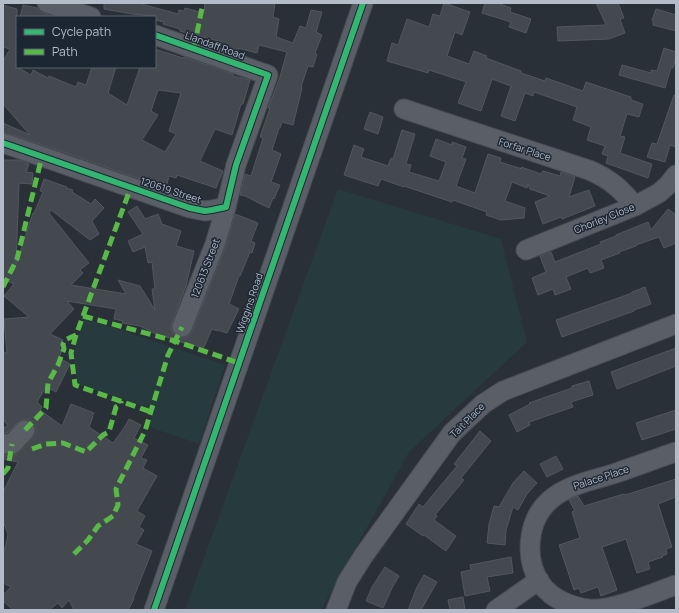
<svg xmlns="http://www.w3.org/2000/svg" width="679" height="613" font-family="Manrope,sans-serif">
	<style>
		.green { fill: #273a3e }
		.building { fill: #444950; stroke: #52575f; fill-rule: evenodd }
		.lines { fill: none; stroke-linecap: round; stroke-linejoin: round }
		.minor-casing { stroke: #484c53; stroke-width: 21 }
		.minor { stroke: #5a5e66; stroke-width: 19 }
		.quiet { stroke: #58b947; stroke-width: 5; stroke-dasharray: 10 5; stroke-linecap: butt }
		.cycleway-casing { stroke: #1d2633; stroke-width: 8 }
		.cycleway { stroke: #33b770; stroke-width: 6 }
		.labels { text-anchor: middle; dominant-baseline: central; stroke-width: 3; stroke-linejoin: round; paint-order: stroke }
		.street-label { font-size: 10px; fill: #b4bcc9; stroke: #1d2633 }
	</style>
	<rect width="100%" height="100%" fill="#2a3038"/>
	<!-- green -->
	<g class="green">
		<polygon points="338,189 501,239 527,342 409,452 321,610 185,610"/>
		<polygon points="84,318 225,365 199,444 149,427 153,409 77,384 73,356"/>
	</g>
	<!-- building -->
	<g class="building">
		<polygon points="104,3 138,3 178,14 179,10 184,11 185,8 204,13 205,3 275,3 273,17 279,19 276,37 293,43 300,26 306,28 311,10 322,12 316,32 322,35 315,53 317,54 313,67 308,66 301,87 302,88 293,125 282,122 280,128 279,128 272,150 281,154 271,182 280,185 274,199 273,198 269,208 245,196 240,195 245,174 251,176 263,138 260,137 270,108 268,108 280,77 287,52 259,45 257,53 238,48 238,53 221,47 222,42 180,31 180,29 163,24 164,22 155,20 155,16 132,14 104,9"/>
		<polygon points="444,3 470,12 462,35 455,32 447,56 469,64 474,51 487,56 486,58 521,71 521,73 545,81 546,78 583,91 586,82 631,97 631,100 643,104 639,117 627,114 620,136 625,137 620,153 652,164 648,178 606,163 608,156 602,154 605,146 587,140 591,127 573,120 577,107 534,92 533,96 525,93 515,121 501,116 511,86 492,79 481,111 458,103 466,82 429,70 428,73 387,61 392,43 398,45 407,19 429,27 433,14 440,16"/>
		<polygon points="485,3 497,3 511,8 510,12 531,19 526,33 509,27 511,22 482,13"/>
		<polygon points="596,3 618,3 624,18 620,19 625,33 609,39 558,41 557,27 606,25"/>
		<path d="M3,5L17,9V67L31,75L33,70L48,78L49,76L76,87L78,82L86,85L92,67H116L108,93L127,105L140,67H155V49L183,58L184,57L233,74V76L250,80L243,104H241L232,135L215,129L200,161L223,171L216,188L177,175L176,178L169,176L166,188L60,151L7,133L3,132V123L30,135L3,104V61L10,49L3,47ZM158,90L181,93L169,131L176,134L165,152L142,140L158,115L151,111Z"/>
		<polygon points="23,5 37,8 39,11 43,13 55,17 20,17"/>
		<polygon points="656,9 676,15 676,31 653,25 653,20 652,20"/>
		<polygon points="664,48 676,52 676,59 673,68 671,68 665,88 619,75 622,65 651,73 651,70 657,71"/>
		<polygon points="674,95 676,95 676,147 670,145 665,162 647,157 652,143 657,144"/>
		<polygon points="370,112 383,117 378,134 364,129"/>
		<polygon points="402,130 415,134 406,164 411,165 409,172 439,181 446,162 430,156 436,139 452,145 452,142 466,147 462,158 466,159 456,186 475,193 488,154 501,158 500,162 522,169 521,167 541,174 543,171 560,176 561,172 575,177 569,197 589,190 595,206 562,219 561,217 543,224 535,202 550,196 530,189 528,184 527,188 512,182 505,201 525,208 524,218 501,220 486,215 487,212 453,200 452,202 404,186 404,187 381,179 378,186 344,175 354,145 364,149 361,157 388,166 391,158 393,159"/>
		<polygon points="3,160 20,160 29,164 26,172 33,173 32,184 19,183 16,264 33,213 34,213 43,192 40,191 44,179 67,187 66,188 73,190 72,192 91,204 95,199 104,208 92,221 99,234 90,240 51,210 49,213 89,263 80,270 83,273 71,285 126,294 118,280 140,286 155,310 152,289 155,289 152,262 148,263 145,247 133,252 128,241 143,234 128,212 137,206 145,219 158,214 162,224 181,231 176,246 194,251 186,286 172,323 171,329 173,333 178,337 184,338 188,336 192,331 225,248 235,214 258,223 251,241 255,243 252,253 250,252 240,276 239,276 229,304 239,309 227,333 217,330 217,331 212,329 203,349 197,346 180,342 180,341 156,334 140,326 122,323 123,321 114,319 116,309 67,301 74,309 50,334 63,340 59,349 62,350 59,358 70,364 56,392 46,387 37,402 42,407 40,410 62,426 71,404 94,413 92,416 93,417 89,427 113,443 124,428 129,419 141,425 134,438 148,445 141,458 147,460 143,468 157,476 137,511 145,516 139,527 144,530 136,544 152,551 133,599 134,599 128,610 74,610 69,600 62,608 58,603 49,610 13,610 3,601 3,595 11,587 3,583 3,548 5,549 8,534 3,521 3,492 18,462 3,459 3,455 12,455 17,454 33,437 36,432 36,427 33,422 27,419 21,420 17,423 7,433 3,433 3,428 8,426 3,419 3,351 7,354 4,319 29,317 4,296 14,284 3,279"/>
		<polygon points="668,209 676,215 676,243 664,248 659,237 636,245 636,246 619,252 620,253 601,260 604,268 590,273 588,268 566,277 571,289 555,295 553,289 538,295 532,278 546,272 540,256 551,252 555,262 601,244 600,242 616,236 616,235 648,222 651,230"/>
		<polygon points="645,287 651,304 634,310 634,311 562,337 556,320 632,293 632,292"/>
		<polygon points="676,348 676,366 617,389 611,372"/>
		<polygon points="589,381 593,395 571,402 573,407 529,422 530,425 517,432 509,415 530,404 529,403 572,388 572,386"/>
		<polygon points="676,410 676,429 642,440 636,423"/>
		<polygon points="480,431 491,441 461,478 464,480 435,515 437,516 434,520 456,536 446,551 424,535 423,536 406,524 419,504 423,507 442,484 457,466 454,464"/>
		<polygon points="556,456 563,469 547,477 540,464"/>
		<polygon points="524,471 537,483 527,494 518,510 513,507 506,530 505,545 487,543 489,524 494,506 499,507 513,483"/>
		<polygon points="676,479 676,497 658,504 672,547 666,549 667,554 662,556 663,557 648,562 650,569 637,573 626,539 602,547 617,590 601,596 598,587 581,593 579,588 574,590 559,545 580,538 572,512 575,511 569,500 578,496 584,506 624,494 625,495"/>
		<polygon points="511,557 513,573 487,577 490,591 465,596 461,572 471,570 470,565"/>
		<polygon points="385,567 399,576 392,588 383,608 366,601 372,587"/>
		<polygon points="424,575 437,582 421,610 408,610 417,587"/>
		<polygon points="463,597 465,610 450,610 448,600"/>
	</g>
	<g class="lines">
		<!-- minor casing -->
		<g class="minor-casing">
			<g id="minor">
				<polyline points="47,3 91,17"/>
				<path d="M404,109L589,170C610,179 621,189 635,206"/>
				<polyline points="3,143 190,208 205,211 212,210 226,207 236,165 268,75 155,35"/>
				<polyline points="526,250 635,206 659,193 668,185 676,175"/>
				<polyline points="182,327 215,244 226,207"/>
				<polyline points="3,444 12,444 25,430"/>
				<path d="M676,452C655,459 634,467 613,474C591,481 566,485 549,501C527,521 524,560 541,584C552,599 571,607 589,609C613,611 653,593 676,585"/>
				<polyline points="154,610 363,3"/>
				<polyline points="336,610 347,582 364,555 452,433 483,404 503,391 676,324"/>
				<polyline points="496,610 539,580"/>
			</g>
		</g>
		<!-- minor -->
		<use href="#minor" class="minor"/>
		<!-- quiet -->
		<g class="quiet">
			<polyline points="194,48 203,3"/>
			<polyline points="3,287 17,259 42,156"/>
			<polyline points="83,316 175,341 239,363"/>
			<polyline points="76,335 71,353 75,385 151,412"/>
			<polyline points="25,430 46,408 48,383 58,365 62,354 64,349 63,344 65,340 76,335 131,187"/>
			<polyline points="32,449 46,444 63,443 86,452 103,435 109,432 116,407 121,404 121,401"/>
			<polyline points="3,474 8,468 12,444"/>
			<polyline points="74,554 88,540 98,526 113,516 118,505 116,489 145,431 168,355 182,327"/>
		</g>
		<!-- cycleway casing -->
		<g class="cycleway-casing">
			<g id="cycleway">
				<polyline points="3,143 190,208 205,211 212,210 226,207 236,165 268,75 155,35"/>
				<polyline points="154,610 363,3"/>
			</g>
		</g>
		<!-- cycleway -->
		<use href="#cycleway" class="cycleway"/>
	</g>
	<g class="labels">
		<!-- street labels -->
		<g class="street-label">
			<text transform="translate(215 45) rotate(20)">Llandaff Road</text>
			<text transform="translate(525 149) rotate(18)">Forfar Place</text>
			<text transform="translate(171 190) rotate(18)">120619 Street</text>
			<text transform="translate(604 218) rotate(-22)">Chorley Close</text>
			<text transform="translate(205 268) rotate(-69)">120613 Street</text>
			<text transform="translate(249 303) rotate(-71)">Wiggins Road</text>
			<text transform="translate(467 420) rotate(-45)">Tait Place</text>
			<text transform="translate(601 477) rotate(-18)">Palace Place</text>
		</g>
	</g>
	<!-- border -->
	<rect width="679" height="613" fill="none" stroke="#b4bcc9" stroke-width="8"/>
	<!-- legend -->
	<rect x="16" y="16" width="140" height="52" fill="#1d2633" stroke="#59626f"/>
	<rect x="24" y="29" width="20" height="6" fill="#33b770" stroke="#59626f"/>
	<text x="52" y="36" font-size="12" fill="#b4bcc9">Cycle path</text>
	<rect x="24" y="49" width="20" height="6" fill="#58b947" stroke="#59626f"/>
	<text x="52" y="56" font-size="12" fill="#b4bcc9">Path</text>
</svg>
